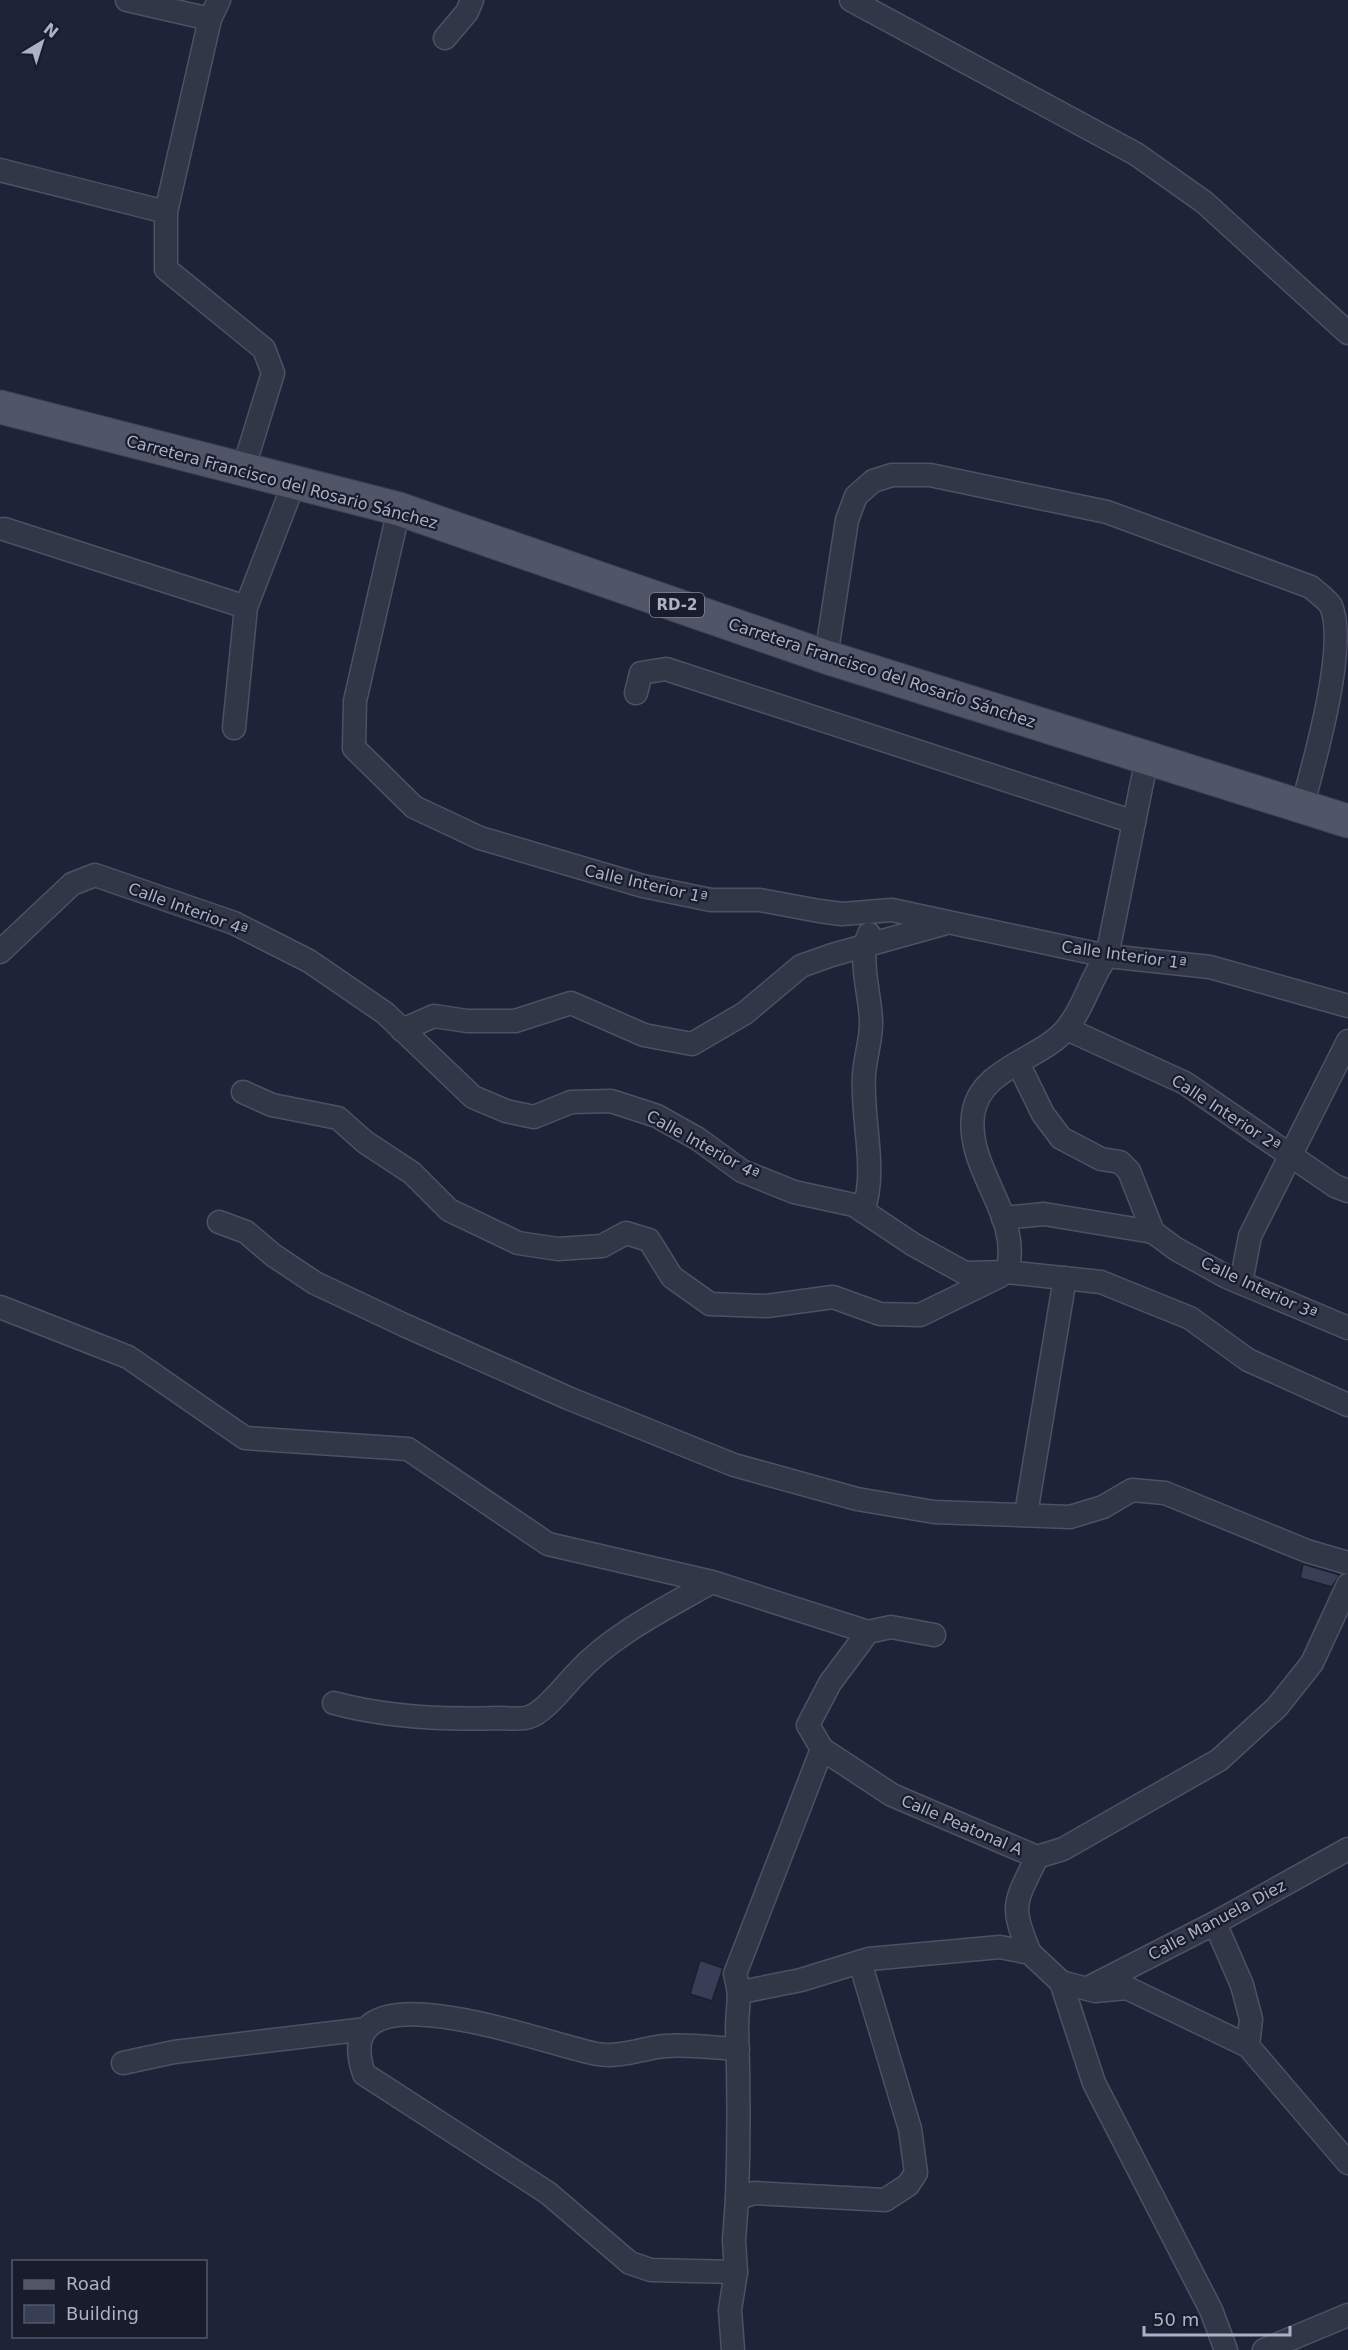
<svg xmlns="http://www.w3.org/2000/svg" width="1348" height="2350" font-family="'DejaVu Sans',sans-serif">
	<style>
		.building { fill: #373e56; stroke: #1a1e2e; stroke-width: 1.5 }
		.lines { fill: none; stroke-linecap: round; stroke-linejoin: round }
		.minor-casing { stroke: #4d5163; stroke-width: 25 }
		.primary-casing { stroke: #3c4051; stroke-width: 35 }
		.minor { stroke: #323748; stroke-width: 22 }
		.primary { stroke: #505568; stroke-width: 33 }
		.labels { text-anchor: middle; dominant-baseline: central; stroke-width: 4.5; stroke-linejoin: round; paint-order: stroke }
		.shield { fill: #181c2c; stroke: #808497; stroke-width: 1.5 }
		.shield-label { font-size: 15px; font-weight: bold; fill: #acb1c5 }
		.street-label { font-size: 16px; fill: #acb1c5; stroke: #181c2c }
	</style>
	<rect width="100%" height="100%" fill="#1e2437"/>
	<!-- building -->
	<g class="building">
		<polygon points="1303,1564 1340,1575 1332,1587 1300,1578"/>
		<polygon points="700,1960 723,1968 712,2001 690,1994"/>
	</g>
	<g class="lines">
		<!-- minor casing -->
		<g class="minor-casing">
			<g id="minor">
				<polyline points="127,0 210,19"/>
				<polyline points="851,0 1136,154 1204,202 1348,333"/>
				<polyline points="445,38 467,12 472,0"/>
				<polyline points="0,170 166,212 166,269 264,349 273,373 243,470"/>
				<polyline points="166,212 210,19 219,0"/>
				<polyline points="399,509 355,701 354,748 414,807 480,838 643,886 711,900 760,900 819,911 842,914 892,910 1107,956 1210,967 1348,1006"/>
				<polyline points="4,529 246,607"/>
				<path d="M826,657L847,520L856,496L873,481L892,475H930L1107,512L1311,587C1317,593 1327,599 1331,606C1348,645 1314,763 1302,807"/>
				<polyline points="636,693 641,673 666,669 1134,822"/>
				<polyline points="234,728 246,607 294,483"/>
				<polyline points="0,952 72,884 95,875 234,923 309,961 385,1013 473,1097 506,1111 534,1117 571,1102 611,1101 657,1116 698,1139 742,1171 794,1192 854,1205 914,1245 965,1273 1007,1272 1101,1282 1190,1318 1248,1360 1348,1405"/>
				<polyline points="1067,1029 1185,1083 1335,1186 1348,1191"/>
				<polyline points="402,1030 434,1016 467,1021 515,1021 571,1003 644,1035 692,1044 745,1013 801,966 832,955 943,924"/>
				<polyline points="1018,1063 1043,1114 1061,1138 1101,1159 1120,1162 1129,1171 1153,1232 1176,1249 1227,1277 1348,1328"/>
				<polyline points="243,1092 272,1105 338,1118 365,1142 412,1173 449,1210 518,1243 558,1249 602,1246 626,1233 649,1240 672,1277 710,1304 767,1306 833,1297 880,1314 920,1315 1000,1276"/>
				<path d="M863,1211C878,1170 861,1119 864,1075C865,1057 872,1038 871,1020C870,993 858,959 869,934"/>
				<polyline points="1003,1218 1044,1214 1153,1232"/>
				<polyline points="219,1222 246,1232 273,1255 315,1283 404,1325 568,1398 734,1465 857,1499 934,1512 1070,1517 1103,1507 1132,1490 1165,1493 1307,1551 1348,1563"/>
				<path d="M1007,1272C1023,1216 966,1171 973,1115C979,1067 1042,1060 1067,1028C1085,1006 1090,978 1107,956L1147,758"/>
				<polyline points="1241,1283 1250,1236 1348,1041"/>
				<polyline points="0,1307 128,1357 245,1438 408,1449 548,1544 712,1582 868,1632"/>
				<polyline points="1026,1514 1065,1278"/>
				<polyline points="934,1635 891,1627 868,1632 830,1683 808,1725 822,1749 892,1795 1037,1857 1063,1849 1219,1760 1277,1707 1312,1663 1348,1585"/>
				<path d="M334,1703C386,1717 442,1720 497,1718C507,1718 520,1720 529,1717C544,1713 565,1685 576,1674C611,1635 668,1607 712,1582"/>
				<polyline points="1215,1923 1242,1985 1251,2019 1248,2046"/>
				<path d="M1030,1953C1009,1904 1015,1903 1037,1857"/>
				<polyline points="1061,1982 1094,2083 1211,2310 1226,2350"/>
				<polyline points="1090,1987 1215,1923 1348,1849"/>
				<polyline points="741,1992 801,1980 869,1959 1000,1947 1030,1953 1061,1982 1095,1991 1127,1988 1248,2046 1348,2163"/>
				<polyline points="123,2063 174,2052 366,2029"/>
				<path d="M737,2199C739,2142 739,2086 737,2029C737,2006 742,1997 735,1974L822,1749"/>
				<path d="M736,2272L651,2270L630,2263L548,2193L364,2074C324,1957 553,2047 597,2054C620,2058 643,2048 665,2046C689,2044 714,2048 738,2049"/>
				<polyline points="733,2350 730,2310 736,2272 734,2240 737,2199 754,2193 885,2200 908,2185 916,2173 910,2129 860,1962"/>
				<polyline points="1264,2350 1348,2315"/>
			</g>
		</g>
		<!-- primary casing -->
		<g class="primary-casing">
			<polyline id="primary" points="0,407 399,509 826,657 1348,821"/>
		</g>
		<!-- minor -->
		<use href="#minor" class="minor"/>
		<!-- primary -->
		<use href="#primary" class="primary"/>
	</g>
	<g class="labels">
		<!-- shield labels -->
		<rect class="shield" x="650" y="593" width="54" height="24" rx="4.5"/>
		<g class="shield-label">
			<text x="677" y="605">RD-2</text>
		</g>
		<!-- street labels -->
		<g class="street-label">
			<text transform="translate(282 482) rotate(15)">Carretera Francisco del Rosario Sánchez</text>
			<text transform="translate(882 673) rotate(18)">Carretera Francisco del Rosario Sánchez</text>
			<text transform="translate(646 884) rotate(13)">Calle Interior 1ª</text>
			<text transform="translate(188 909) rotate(20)">Calle Interior 4ª</text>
			<text transform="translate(1124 955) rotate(8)">Calle Interior 1ª</text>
			<text transform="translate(1226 1113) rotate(33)">Calle Interior 2ª</text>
			<text transform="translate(703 1145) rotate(29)">Calle Interior 4ª</text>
			<text transform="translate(1259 1288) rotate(25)">Calle Interior 3ª</text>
			<text transform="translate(962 1825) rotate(23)">Calle Peatonal A</text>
			<text transform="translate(1217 1920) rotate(-28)">Calle Manuela Diez</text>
		</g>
	</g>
	<!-- legend -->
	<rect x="12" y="2260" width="195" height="78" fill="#181c2c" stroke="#535869" stroke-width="1.5"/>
	<rect x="24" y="2280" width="30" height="9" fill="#505568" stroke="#535869" stroke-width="1.5"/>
	<text x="66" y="2290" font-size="18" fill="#acb1c5">Road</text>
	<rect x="24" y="2305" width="30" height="18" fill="#373e56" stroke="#535869" stroke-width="1.5"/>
	<text x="66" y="2320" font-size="18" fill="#acb1c5">Building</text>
	<!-- north arrow -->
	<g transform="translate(42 42) rotate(38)" stroke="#181c2c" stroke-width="4.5" paint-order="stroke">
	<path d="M0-4.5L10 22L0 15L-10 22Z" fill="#acb1c5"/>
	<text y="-9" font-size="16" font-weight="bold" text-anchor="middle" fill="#acb1c5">N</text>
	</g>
	<!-- scale -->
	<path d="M1144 2326v9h146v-9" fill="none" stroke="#acb1c5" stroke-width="3"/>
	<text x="1153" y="2326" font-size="18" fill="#acb1c5" stroke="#181c2c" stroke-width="4.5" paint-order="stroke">50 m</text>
</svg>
